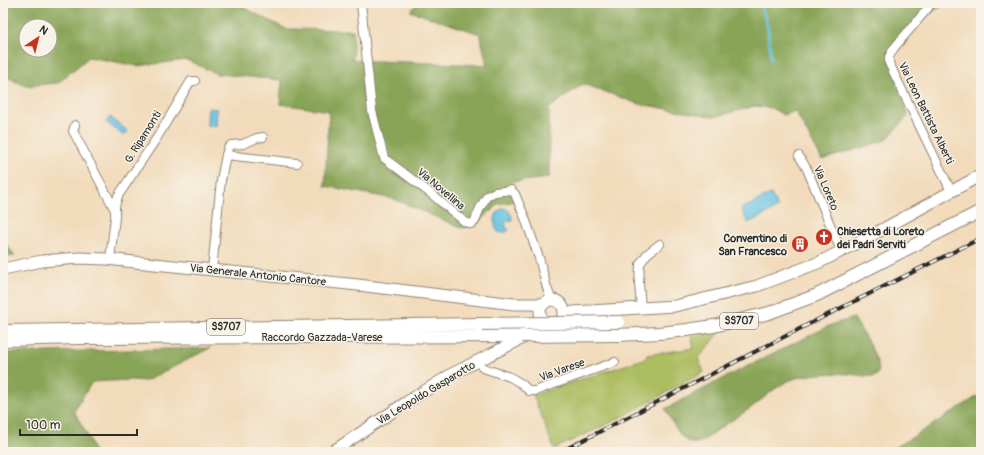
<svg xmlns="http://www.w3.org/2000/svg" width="984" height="455" font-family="Pangolin,sans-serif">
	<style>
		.green { fill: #abbd60; stroke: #6b7446 }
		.forest { fill: #88a456; stroke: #5a6840; fill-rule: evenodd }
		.water { fill: #66c3e4; stroke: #487788 }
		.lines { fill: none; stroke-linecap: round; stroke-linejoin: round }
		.stream { stroke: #66c3e4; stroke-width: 2.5 }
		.minor-casing { stroke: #8e8373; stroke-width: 10 }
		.major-casing { stroke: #8e8373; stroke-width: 13 }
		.highway-casing { stroke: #8e8373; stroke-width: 14 }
		.minor { stroke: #fff; stroke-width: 8 }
		.major { stroke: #fff; stroke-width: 11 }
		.highway { stroke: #fff; stroke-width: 12 }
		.rail-casing { stroke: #2b2b2b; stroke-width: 4 }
		.rail { stroke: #f7f3e8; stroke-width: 2.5; stroke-dasharray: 8; stroke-linecap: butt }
		.highway-bridge-casing { stroke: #8e8373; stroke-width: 14; stroke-linecap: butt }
		.highway-bridge { stroke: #fff; stroke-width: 12 }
		.labels { text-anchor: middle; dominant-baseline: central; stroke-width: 3; stroke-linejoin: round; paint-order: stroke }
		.shield { fill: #f7f3e8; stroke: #686764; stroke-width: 1 }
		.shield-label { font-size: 10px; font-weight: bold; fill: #2b2b2b }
		.street-label { font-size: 11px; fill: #2b2b2b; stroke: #f7f3e8 }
		.poi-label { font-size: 11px; font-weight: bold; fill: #2b2b2b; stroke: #f7f3e8; text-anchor: start }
	</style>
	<rect width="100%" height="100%" fill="#f7f3e8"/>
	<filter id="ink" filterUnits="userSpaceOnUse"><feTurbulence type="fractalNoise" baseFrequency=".025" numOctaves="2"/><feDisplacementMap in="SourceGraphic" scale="8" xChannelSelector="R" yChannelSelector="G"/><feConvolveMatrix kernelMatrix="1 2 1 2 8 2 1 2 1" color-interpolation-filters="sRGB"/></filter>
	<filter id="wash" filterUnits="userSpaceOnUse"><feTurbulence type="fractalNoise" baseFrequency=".012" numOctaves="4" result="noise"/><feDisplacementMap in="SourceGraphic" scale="16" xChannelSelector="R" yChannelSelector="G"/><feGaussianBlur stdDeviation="0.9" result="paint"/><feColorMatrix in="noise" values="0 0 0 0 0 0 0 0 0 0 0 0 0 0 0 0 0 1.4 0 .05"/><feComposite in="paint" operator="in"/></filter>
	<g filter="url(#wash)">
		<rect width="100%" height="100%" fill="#f2dbbb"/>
		<!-- green -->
		<polygon class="green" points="721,331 698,359 704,372 616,420 554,449 533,395 644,359 647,355 694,348 691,336"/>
		<!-- forest -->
		<g class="forest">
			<path d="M3,3H235L286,29L353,30V60L487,65L480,34L410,11L418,3H948L910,24L893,47L892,61L908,116L886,140L822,160L795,111L784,115L771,108L755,106L715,117L639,104L583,84L549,108V178L511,182L517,201L498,204L477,225L461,228L394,199L325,186L329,111L280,104L282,80L217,74L187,60L137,66L89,57L58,83L25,86L3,75ZM26,26H50V50H26Z"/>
			<polygon points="3,239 15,256 3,257"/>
			<path d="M854,318C862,332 877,354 879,370L876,376C867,377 858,375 849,374C828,373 799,373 781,385C770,391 762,400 752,407C741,415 730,421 719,429C712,434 702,444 693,443C681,443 671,418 665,409L730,375L833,324Z"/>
			<polygon points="210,348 146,381 131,380 92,382 74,411 89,438 94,452 3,452 3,353"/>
			<polygon points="981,394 981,452 891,452 895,447 913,437"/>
		</g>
		<!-- water -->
		<g class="water">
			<polygon points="208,108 217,109 216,126 207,126"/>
			<polygon points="110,117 128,131 124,136 106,122"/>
			<polygon points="771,194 778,208 748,223 741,209"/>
			<path d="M503,208C509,209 512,214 512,220L506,221C504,225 506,227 509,230L504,233L498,232C492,224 494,212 503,208Z"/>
		</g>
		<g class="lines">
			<!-- stream -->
			<path class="stream" d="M758,3C769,18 769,41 771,59"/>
		</g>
	</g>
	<g filter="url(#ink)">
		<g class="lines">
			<!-- minor casing -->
			<g class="minor-casing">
				<g id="minor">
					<polyline points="361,3 372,111 384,158 430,193 465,222 471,224 475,221 476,218 480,208 487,196 495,192 511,190 515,194 525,218 539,258 547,288 552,301"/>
					<polyline points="928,8 894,48 889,57 889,63 951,191"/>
					<polyline points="75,125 73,131 115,210"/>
					<polyline points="226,155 228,148 231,145 243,144 257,138 263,137"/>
					<polyline points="799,156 807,169 841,251"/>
					<polyline points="110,260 115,217 115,206 118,196 158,136 189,84 191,81 195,81"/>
					<polyline points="212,270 221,180 226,155 297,163"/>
					<polyline points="641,308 639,283 640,264 647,254 660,244"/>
					<polyline points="478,361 483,368 510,377 522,384 529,391 535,391 615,362"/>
				</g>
			</g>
			<!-- major casing -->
			<g class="major-casing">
				<g id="major">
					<polyline points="3,269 42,261 79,258 106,259 358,285 514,304 544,304"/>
					<circle cx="552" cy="312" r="12"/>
					<polyline points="563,318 573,312 675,306 757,286 820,262 867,238 981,175"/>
					<polyline points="332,452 407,402 452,374 529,335"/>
				</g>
			</g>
			<!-- highway casing -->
			<g class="highway-casing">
				<g id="highway">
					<polyline points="3,331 480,324 522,336"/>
					<polyline points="617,335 659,333 687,330 714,326 769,313 817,295 981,211"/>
					<polyline points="3,340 79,338 508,336"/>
				</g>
			</g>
			<!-- minor -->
			<use href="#minor" class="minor"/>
			<!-- major -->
			<use href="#major" class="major"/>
			<!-- highway -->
			<use href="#highway" class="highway"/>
			<!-- rail casing -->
			<g class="rail-casing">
				<polyline id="rail" points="560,452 813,322 981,238"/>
			</g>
			<!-- rail -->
			<use href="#rail" class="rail"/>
			<!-- highway-bridge casing -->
			<g class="highway-bridge-casing">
				<g id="highway-bridge">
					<polyline points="480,324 618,322"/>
					<polyline points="522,336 617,335"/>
				</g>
			</g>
			<!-- highway-bridge -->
			<use href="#highway-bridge" class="highway-bridge"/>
		</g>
	</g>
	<!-- icons -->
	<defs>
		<g id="church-disc" transform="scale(0.9)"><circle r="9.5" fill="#c8321e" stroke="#f7f3e8"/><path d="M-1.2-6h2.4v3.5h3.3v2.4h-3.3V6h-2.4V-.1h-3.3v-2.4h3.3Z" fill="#fff"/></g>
		<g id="building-disc" transform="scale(0.9)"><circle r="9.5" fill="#c8321e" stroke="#f7f3e8"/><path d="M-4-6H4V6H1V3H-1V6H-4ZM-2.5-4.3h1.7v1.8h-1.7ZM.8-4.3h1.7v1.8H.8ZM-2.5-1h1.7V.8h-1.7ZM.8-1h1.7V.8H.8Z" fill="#fff"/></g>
	</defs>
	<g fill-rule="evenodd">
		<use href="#church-disc" x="824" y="237"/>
		<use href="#building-disc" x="800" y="244"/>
	</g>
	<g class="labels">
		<!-- shield labels -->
		<g class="shield">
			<rect x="720" y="313" width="38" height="16" rx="3"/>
			<rect x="207" y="319" width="38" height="16" rx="3"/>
		</g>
		<g class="shield-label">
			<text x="739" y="321">SS707</text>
			<text x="226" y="327">SS707</text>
		</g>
		<!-- street labels -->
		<g class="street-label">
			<text transform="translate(926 113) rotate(64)">Via Leon Battista Alberti</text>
			<text transform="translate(143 137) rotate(-58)">G. Ripamonti</text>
			<text transform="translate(826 188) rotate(67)">Via Loreto</text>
			<text transform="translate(441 189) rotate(40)">Via Novellina</text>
			<text transform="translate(258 275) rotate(6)">Via Generale Antonio Cantore</text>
			<text x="322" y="337">Raccordo Gazzada-Varese</text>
			<text transform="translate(562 370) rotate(-20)">Via Varese</text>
			<text transform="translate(426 393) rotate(-31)">Via Leopoldo Gasparotto</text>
		</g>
		<!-- poi labels -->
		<g class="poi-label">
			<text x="837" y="231">Chiesetta di Loreto<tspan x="837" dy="13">dei Padri Serviti</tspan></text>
			<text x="787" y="238" text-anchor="end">Conventino di<tspan x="787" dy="13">San Francesco</tspan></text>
		</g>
	</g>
	<!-- margin -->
	<rect width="984" height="455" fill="none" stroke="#f7f3e8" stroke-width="16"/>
	<!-- north arrow -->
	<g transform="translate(38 38) rotate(35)"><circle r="19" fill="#f7f3e8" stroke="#a5a39c"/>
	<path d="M0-3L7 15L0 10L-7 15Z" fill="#c8321e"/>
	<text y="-6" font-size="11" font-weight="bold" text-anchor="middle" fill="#2b2b2b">N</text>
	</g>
	<!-- scale -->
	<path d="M20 429v6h117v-6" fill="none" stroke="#2b2b2b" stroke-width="2"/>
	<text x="26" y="429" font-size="12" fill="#2b2b2b" stroke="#f7f3e8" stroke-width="3" paint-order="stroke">100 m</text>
</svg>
